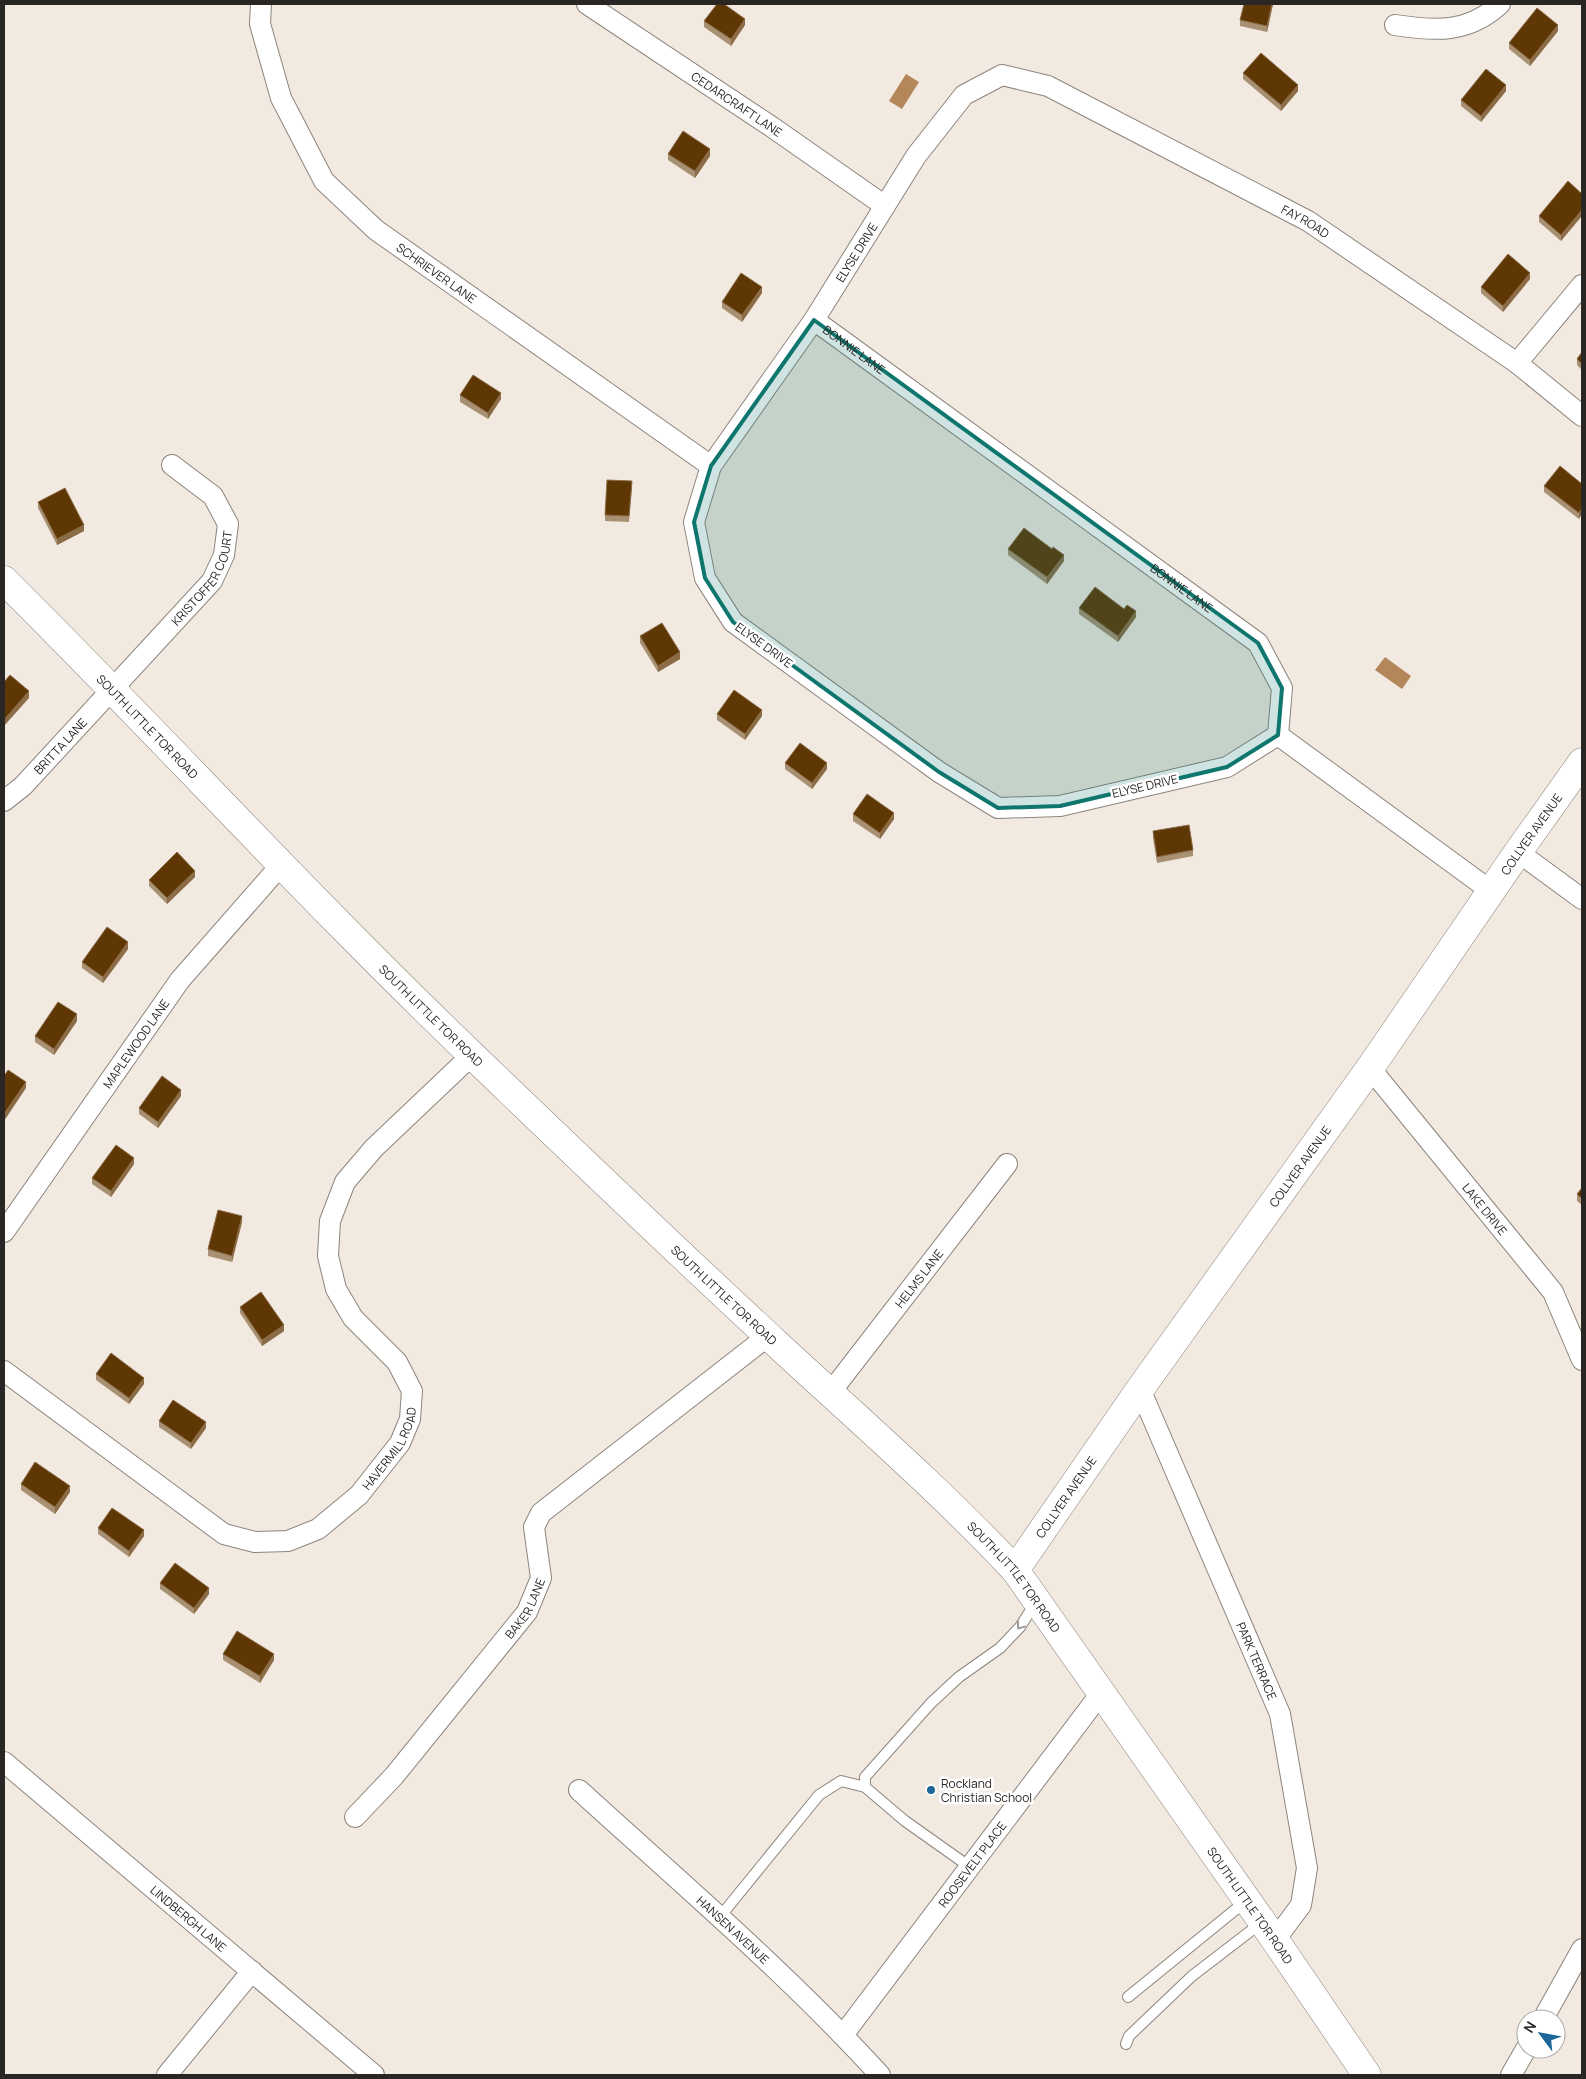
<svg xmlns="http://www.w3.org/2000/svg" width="1586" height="2079" font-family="Manrope,sans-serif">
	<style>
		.water { fill: #b4875b }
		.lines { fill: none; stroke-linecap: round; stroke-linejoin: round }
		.lane-casing { stroke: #8d857d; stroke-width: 12 }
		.street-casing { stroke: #8d857d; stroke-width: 22 }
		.secondary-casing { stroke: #8d857d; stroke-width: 29 }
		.lane { stroke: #fff; stroke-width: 10 }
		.street { stroke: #fff; stroke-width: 20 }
		.secondary { stroke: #fff; stroke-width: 28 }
		.wall { fill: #a89073 }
		.shaded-wall { fill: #8b6c47 }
		.building { fill: #5f3705; stroke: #8b6c47 }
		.oneway { stroke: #9f9d9c }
		.marked { fill: #0f766e; fill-opacity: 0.2; stroke: #0f766e; stroke-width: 4; stroke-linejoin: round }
		.poi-dot { fill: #1c6699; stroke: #fff; stroke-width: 2 }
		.labels { text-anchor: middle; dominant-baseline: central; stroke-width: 5; stroke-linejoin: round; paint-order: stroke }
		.street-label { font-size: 12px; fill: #2a2623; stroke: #fff }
		.poi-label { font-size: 12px; fill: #2a2623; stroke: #fff; text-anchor: start }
	</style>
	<rect width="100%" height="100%" fill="#f2e9e1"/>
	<!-- water -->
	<g class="water">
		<polygon points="906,74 919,82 902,109 889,101"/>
		<polygon points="1385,657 1411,676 1402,689 1375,670"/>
	</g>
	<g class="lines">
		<!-- lane casing -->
		<g class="lane-casing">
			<g id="lane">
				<polyline points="970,1867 905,1821 865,1787 865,1777 931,1703 959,1677 1000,1648 1020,1627 1036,1602"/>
				<polyline points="719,1918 819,1795 841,1781 865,1787"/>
				<polyline points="1128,1997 1246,1901"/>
				<polyline points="1126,2044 1129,2036 1192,1976 1261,1923"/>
			</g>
		</g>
		<!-- street casing -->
		<g class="street-casing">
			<g id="street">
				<path id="s1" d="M261,4L260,24L281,98L324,181L376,230L711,466"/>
				<path id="s2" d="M587,4L772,127L885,206"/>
				<path d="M1395,25C1434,31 1468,34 1500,4"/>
				<path id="s3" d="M814,320L1258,643L1282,688L1278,735"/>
				<polyline points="1517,363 1582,285"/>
				<path id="s4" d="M1278,735L1227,767L1060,806L998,808L939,772L733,622L705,578L694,522L711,466L814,320L916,156L964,95L1002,75L1048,86L1308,221L1517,363L1582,416"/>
				<polyline points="1278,735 1491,891"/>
				<path id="s5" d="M4,801L23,786L212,581L224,555L228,524L213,496L172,465"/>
				<polyline points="1518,852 1582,899"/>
				<path id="s6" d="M1370,1068L1553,1292L1582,1360"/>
				<path id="s7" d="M4,1232L180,980L281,865"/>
				<path id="s8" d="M4,1371L224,1534L255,1542L288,1541L318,1529L359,1495L400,1443L410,1419L412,1391L397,1362L353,1318L336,1289L328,1256L330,1221L345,1182L374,1148L472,1055"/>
				<path id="s9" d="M1140,1389L1280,1714L1307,1868L1301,1905L1275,1940"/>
				<path id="s10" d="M830,1393L1007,1164"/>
				<path id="s11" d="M4,1762L374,2075"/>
				<path id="s12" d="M579,1790C681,1883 787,1973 880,2075"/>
				<path id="s13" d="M355,1817L394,1776L527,1612L541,1578L534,1527L541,1513L768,1336"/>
				<polyline points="1543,2019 1582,1949"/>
				<path id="s14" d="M843,2035L1101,1693"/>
				<polyline points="167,2075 252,1971"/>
				<polyline points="1511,2075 1526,2049"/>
			</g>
		</g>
		<!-- secondary casing -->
		<g class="secondary-casing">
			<g id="secondary">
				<path id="s15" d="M4,580C162,737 312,902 473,1056C574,1153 675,1250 778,1345C858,1419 941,1491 1015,1570L1275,1940L1367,2075"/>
				<path id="s16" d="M1015,1570L1140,1389L1370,1068L1518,852L1582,762"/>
			</g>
		</g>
		<!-- lane -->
		<use href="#lane" class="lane"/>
		<!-- street -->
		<use href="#street" class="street"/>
		<!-- secondary -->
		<use href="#secondary" class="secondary"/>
	</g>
	<!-- wall -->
	<g class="wall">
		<polygon points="1273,4 1267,32 1240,26 1240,20"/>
		<polygon points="704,21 745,25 731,46 704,27"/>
		<polygon points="1558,31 1530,66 1509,49 1509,43"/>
		<polygon points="1243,73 1298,91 1281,111 1243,79"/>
		<polygon points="1506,91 1481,122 1461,106 1461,100"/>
		<polygon points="668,154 710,156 695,178 668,160"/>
		<polygon points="1568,181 1561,241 1539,222 1539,216"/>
		<polygon points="1530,279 1503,312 1481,293 1481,287"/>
		<polygon points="762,293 742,322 722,308 722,302"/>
		<polygon points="1582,352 1582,370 1577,365 1577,359"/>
		<polygon points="460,395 501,399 488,419 460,402"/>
		<polygon points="1582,484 1579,519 1544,492 1544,486"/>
		<polygon points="632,488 629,522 605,521 605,515"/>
		<polygon points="38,502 84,531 57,545 38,508"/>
		<polygon points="1008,549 1064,561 1047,584 1008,555"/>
		<polygon points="1079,608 1136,617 1118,642 1079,614"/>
		<polygon points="640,636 680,659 658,672 640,643"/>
		<polygon points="717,714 762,716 745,740 717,720"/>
		<polygon points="785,763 827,769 812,789 785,769"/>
		<polygon points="853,814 894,819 880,839 853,821"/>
		<polygon points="1153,831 1193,850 1193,856 1157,863 1153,838"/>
		<polygon points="195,877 167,904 149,886 149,880"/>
		<polygon points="128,949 103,983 82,968 82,962"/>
		<polygon points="77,1021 54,1055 35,1042 35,1036"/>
		<polygon points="181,1096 158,1128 139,1114 139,1108"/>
		<polygon points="134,1164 111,1197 92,1184 92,1178"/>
		<polygon points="1582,1188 1582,1205 1577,1201 1577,1194"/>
		<polygon points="242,1222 232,1262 208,1256 208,1249"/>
		<polygon points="240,1307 284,1331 262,1346 240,1313"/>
		<polygon points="96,1374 144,1384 129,1404 96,1380"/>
		<polygon points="159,1421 206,1428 191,1449 159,1427"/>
		<polygon points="21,1484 70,1492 55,1514 21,1490"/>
		<polygon points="98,1528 144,1536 129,1557 98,1534"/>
		<polygon points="160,1583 209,1594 194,1614 160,1589"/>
		<polygon points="223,1654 274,1660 260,1683 223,1660"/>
	</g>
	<!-- shaded-wall -->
	<g class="shaded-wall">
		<polygon points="1272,4 1273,4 1267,32 1267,26"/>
		<polygon points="745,19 745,25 731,46 731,39"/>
		<polygon points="1558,25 1558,31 1530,66 1530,60"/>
		<polygon points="1298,85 1298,91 1281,111 1281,105"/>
		<polygon points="1506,85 1506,91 1481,122 1481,116"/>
		<polygon points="710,149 710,156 695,178 695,171"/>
		<polygon points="1582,210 1582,216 1561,241 1561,235"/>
		<polygon points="1530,273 1530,279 1503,312 1503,306"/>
		<polygon points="762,287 762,293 742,322 742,315"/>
		<polygon points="501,393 501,399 488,419 488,413"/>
		<polygon points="1582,508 1582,514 1579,519 1579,513"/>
		<polygon points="84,525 84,531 57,545 57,539"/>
		<polygon points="1064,555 1064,561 1047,584 1047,577"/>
		<polygon points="1136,611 1136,617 1118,642 1118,636"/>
		<polygon points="680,652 680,659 658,672 658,666"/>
		<polygon points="29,691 29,698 4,726 4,720"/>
		<polygon points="762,710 762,716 745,740 745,734"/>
		<polygon points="827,763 827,769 812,789 812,783"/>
		<polygon points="894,813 894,819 880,839 880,833"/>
		<polygon points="195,871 195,877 167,904 167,898"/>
		<polygon points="128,942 128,949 103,983 103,977"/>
		<polygon points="77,1014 77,1021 54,1055 54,1049"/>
		<polygon points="26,1082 26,1088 4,1121 4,1114"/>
		<polygon points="181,1090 181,1096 158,1128 158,1122"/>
		<polygon points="134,1158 134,1164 111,1197 111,1191"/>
		<polygon points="242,1216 242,1222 232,1262 232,1256"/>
		<polygon points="284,1325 284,1331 262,1346 262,1340"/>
		<polygon points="144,1378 144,1384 129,1404 129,1398"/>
		<polygon points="206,1422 206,1428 191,1449 191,1443"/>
		<polygon points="70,1486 70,1492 55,1514 55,1507"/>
		<polygon points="144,1530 144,1536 129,1557 129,1551"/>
		<polygon points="209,1588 209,1594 194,1614 194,1608"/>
		<polygon points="274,1654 274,1660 260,1683 260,1676"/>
	</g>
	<!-- building -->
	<g class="building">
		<polygon points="717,4 724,4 745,19 731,39 704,21"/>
		<polygon points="1244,4 1272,4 1267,26 1240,20"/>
		<polygon points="1537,8 1558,25 1530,60 1509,43"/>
		<polygon points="1261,53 1298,85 1281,105 1243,73"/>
		<polygon points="1486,69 1506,85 1481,116 1461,100"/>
		<polygon points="683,131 710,149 695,171 668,154"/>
		<polygon points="1568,181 1582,194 1582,210 1561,235 1539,216"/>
		<polygon points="1508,254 1530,273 1503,306 1481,287"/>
		<polygon points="741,273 762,287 742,315 722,302"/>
		<polygon points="1582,352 1582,364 1577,359"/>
		<polygon points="473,375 501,393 488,413 460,395"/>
		<polygon points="1560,466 1582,484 1582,508 1579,513 1544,486"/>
		<polygon points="607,480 632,481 629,516 605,515"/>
		<polygon points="65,488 84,525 57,539 38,502"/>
		<polygon points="1024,528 1052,549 1053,547 1064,555 1047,577 1008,549"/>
		<polygon points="1095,587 1124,609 1127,605 1136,611 1118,636 1079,608"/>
		<polygon points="662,623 680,652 658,666 640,636"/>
		<polygon points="10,675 29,691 4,720 4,682"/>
		<polygon points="734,690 762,710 745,734 717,714"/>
		<polygon points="800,743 827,763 812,783 785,763"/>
		<polygon points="867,794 894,813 880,833 853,814"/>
		<polygon points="1189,825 1193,850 1157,857 1153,831"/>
		<polygon points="177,852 195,871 167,898 149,880"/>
		<polygon points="107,927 128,942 103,977 82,962"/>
		<polygon points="58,1002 77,1014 54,1049 35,1036"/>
		<polygon points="8,1070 26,1082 4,1114 4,1076"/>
		<polygon points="162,1076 181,1090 158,1122 139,1108"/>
		<polygon points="116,1145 134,1158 111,1191 92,1178"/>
		<polygon points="1582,1188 1582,1199 1577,1194"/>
		<polygon points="218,1210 242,1216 232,1256 208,1249"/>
		<polygon points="261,1292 284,1325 262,1340 240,1307"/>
		<polygon points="111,1353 144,1378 129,1398 96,1374"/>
		<polygon points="173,1400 206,1422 191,1443 159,1421"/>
		<polygon points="35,1462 70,1486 55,1507 21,1484"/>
		<polygon points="112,1508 144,1530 129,1551 98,1528"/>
		<polygon points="175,1563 209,1588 194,1608 160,1583"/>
		<polygon points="237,1631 274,1654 260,1676 223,1654"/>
	</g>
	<!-- one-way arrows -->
	<defs><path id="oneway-chevron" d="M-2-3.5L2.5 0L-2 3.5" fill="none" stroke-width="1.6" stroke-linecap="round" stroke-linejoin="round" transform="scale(1.25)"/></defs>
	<use class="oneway" href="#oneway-chevron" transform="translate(1020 1626) rotate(127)"/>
	<!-- marked area -->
	<path class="marked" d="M814,320L1258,643L1282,688L1278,735L1227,767L1060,806L998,808L939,772L733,622L705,578L694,522L711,466Z"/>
	<!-- markers -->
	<circle class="poi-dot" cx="931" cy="1790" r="5"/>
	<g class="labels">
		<!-- street labels -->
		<g class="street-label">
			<text stroke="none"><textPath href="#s2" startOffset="180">CEDARCRAFT LANE</textPath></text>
			<text stroke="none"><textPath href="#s4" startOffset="1616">FAY ROAD</textPath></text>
			<text stroke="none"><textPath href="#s4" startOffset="1044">ELYSE DRIVE</textPath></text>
			<text stroke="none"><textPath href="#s1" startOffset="336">SCHRIEVER LANE</textPath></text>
			<text stroke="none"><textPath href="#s3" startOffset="50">BONNIE LANE</textPath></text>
			<text stroke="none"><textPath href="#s5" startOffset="301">KRISTOFFER COURT</textPath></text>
			<text stroke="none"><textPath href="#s3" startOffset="455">BONNIE LANE</textPath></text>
			<text transform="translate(764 645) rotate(36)">ELYSE DRIVE</text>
			<text stroke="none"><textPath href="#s15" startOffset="205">SOUTH LITTLE TOR ROAD</textPath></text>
			<text stroke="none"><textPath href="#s5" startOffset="79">BRITTA LANE</textPath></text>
			<text transform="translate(1145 786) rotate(-13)">ELYSE DRIVE</text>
			<text stroke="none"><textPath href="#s16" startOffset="899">COLLYER AVENUE</textPath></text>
			<text stroke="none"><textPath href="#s15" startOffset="610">SOUTH LITTLE TOR ROAD</textPath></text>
			<text stroke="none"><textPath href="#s7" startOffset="230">MAPLEWOOD LANE</textPath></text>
			<text stroke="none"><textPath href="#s16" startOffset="494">COLLYER AVENUE</textPath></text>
			<text stroke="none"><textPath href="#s6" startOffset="182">LAKE DRIVE</textPath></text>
			<text stroke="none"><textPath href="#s10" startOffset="145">HELMS LANE</textPath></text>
			<text stroke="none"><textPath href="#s15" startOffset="1015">SOUTH LITTLE TOR ROAD</textPath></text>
			<text stroke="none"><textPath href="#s8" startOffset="481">HAVERMILL ROAD</textPath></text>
			<text stroke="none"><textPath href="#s16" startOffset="89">COLLYER AVENUE</textPath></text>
			<text stroke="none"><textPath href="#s15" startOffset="1420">SOUTH LITTLE TOR ROAD</textPath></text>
			<text stroke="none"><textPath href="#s13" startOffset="270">BAKER LANE</textPath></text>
			<text stroke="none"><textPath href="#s9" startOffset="296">PARK TERRACE</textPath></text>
			<text stroke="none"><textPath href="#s14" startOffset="214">ROOSEVELT PLACE</textPath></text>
			<text stroke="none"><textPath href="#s15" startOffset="1825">SOUTH LITTLE TOR ROAD</textPath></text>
			<text stroke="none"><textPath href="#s11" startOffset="242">LINDBERGH LANE</textPath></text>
			<text stroke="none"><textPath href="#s12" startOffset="208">HANSEN AVENUE</textPath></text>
		</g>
		<!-- poi labels -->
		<g class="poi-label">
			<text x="941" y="1783">Rockland<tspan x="941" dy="14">Christian School</tspan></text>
		</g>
	</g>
	<!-- border -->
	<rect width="1586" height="2079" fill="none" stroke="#2a2623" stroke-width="10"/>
	<!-- north arrow -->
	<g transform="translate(1541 2034) rotate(302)"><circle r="24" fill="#ffffff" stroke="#aaa8a7"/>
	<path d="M0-4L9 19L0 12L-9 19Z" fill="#1c6699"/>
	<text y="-8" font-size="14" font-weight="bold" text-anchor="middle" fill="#2a2623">N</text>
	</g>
</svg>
